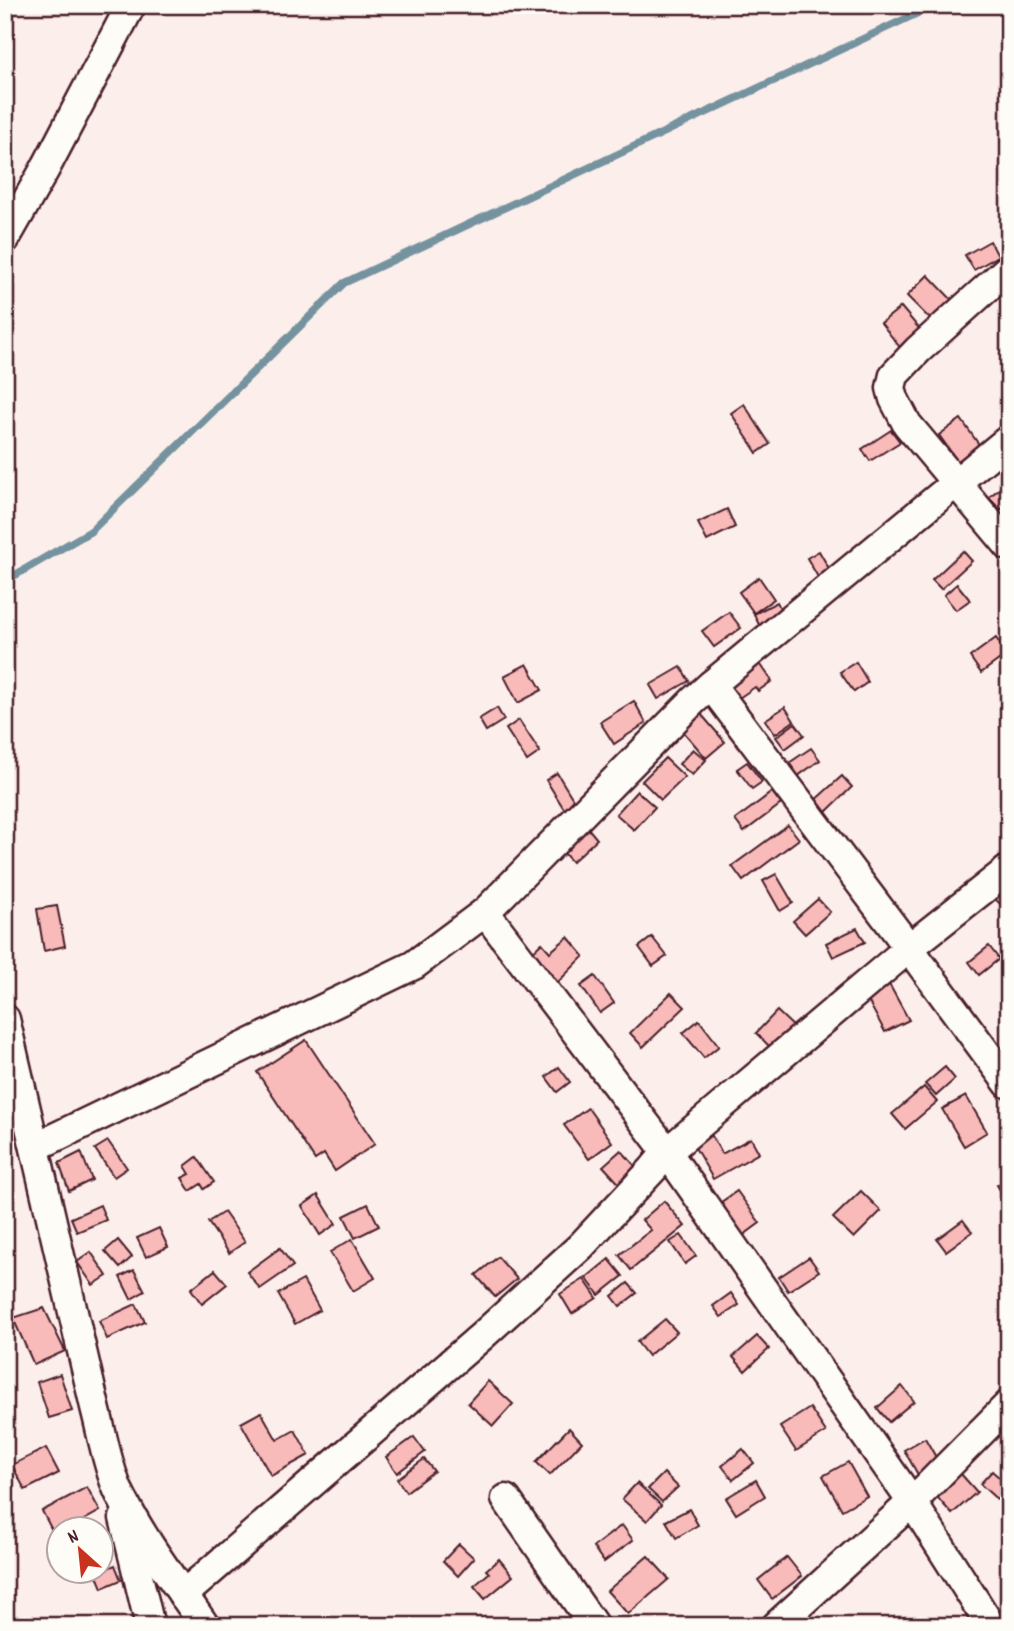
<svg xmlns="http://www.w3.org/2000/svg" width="1014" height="1631" font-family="Dekko,sans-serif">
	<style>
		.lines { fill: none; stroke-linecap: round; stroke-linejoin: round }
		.stream { stroke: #74929f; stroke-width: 8 }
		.building { fill: #f8bbb9; stroke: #4a1f2b; stroke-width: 2 }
		.minor-casing { stroke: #4a1f2b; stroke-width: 33 }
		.minor { stroke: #fdfcf7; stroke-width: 28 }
	</style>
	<rect width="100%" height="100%" fill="#fcefeb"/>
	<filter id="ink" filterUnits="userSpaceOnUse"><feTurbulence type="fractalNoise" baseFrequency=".0143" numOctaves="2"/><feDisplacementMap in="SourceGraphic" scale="14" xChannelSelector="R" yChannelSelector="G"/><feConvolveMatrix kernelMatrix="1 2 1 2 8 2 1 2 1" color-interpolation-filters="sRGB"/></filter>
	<g filter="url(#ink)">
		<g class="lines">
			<!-- stream -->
			<polyline class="stream" points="5,581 91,531 344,283 935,5"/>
		</g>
		<!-- building -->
		<g class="building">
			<polygon points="990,241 998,256 974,270 965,255"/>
			<polygon points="928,275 954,302 933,322 907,296"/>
			<polygon points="901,307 923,333 902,350 881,323"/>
			<polygon points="744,404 770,444 757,453 731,413"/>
			<polygon points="961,419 980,446 958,462 939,435"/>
			<polygon points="891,430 900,442 870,461 862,449"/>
			<polygon points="1008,482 1009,503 1000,510 989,497"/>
			<polygon points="727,509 735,527 707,541 698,523"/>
			<polygon points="819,551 831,572 819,579 807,558"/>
			<polygon points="963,551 972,561 941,589 932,580"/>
			<polygon points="759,577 774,599 754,613 739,592"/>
			<polygon points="957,584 970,600 956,610 944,595"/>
			<polygon points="777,602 783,614 760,627 754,614"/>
			<polygon points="729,612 741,628 714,647 702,631"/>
			<polygon points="996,638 1007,654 981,673 970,657"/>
			<polygon points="759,662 772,681 758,691 755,687 739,698 728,683"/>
			<polygon points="856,662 868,682 854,692 840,672"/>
			<polygon points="527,664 542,690 518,703 504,676"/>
			<polygon points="681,667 689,681 658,699 650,685"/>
			<polygon points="634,701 646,723 614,744 600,722"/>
			<polygon points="785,707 794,721 775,734 765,720"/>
			<polygon points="497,708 504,720 486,731 479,719"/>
			<polygon points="701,714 725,742 706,758 682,730"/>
			<polygon points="519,720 540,752 527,761 506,729"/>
			<polygon points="795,723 804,735 785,749 776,737"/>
			<polygon points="811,748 820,760 798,776 789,763"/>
			<polygon points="693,749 706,760 692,775 679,764"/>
			<polygon points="665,758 685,777 661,800 642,781"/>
			<polygon points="747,762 762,782 752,789 737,769"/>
			<polygon points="557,773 576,804 566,812 546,780"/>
			<polygon points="842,776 852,787 825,813 814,801"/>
			<polygon points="637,791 655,807 634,830 616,814"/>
			<polygon points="772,792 781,804 744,832 735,820"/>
			<polygon points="788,825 799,839 743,881 732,866"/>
			<polygon points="587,827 597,839 572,862 561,850"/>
			<polygon points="776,874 793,903 780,911 763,881"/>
			<polygon points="1008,885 1009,885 1009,912 995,899"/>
			<polygon points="818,899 830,912 805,934 793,921"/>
			<polygon points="57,906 65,946 44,951 37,909"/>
			<polygon points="857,928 865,942 833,957 826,943"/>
			<polygon points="568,937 584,956 557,983 531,953 542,943 550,952"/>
			<polygon points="652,937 667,956 653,966 639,947"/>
			<polygon points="989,946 999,959 979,975 969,962"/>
			<polygon points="595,976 614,1003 600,1013 581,986"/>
			<polygon points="889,984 909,1020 885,1032 866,997"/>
			<polygon points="671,993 685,1007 643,1047 630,1033"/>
			<polygon points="777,1011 796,1029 775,1052 756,1033"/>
			<polygon points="699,1020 719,1046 704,1058 683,1033"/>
			<polygon points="306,1040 375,1144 335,1171 324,1154 315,1160 257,1072"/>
			<polygon points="559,1067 570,1082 557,1092 546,1077"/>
			<polygon points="945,1067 955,1079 936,1096 925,1084"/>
			<polygon points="924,1087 937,1102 905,1129 892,1114"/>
			<polygon points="966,1096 987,1132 964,1146 942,1109"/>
			<polygon points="588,1108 612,1142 589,1159 564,1125"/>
			<polygon points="708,1129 722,1154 751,1138 759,1153 713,1179 690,1139"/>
			<polygon points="108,1141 127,1168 114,1177 95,1149"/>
			<polygon points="621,1150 643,1175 625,1190 603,1166"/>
			<polygon points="81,1152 92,1180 69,1191 59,1163"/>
			<polygon points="197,1157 214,1182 204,1189 201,1184 190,1191 182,1178 190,1174 185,1166"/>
			<polygon points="1009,1178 1009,1204 997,1185"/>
			<polygon points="737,1191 760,1223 741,1237 717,1205"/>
			<polygon points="861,1191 881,1211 854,1238 833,1218"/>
			<polygon points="318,1195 336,1224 320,1235 302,1206"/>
			<polygon points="664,1201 685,1226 631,1270 619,1255 651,1230 642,1220"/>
			<polygon points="368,1204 379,1226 355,1238 344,1216"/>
			<polygon points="100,1205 106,1220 77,1232 71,1218"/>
			<polygon points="224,1212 245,1242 229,1253 208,1222"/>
			<polygon points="963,1220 972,1232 946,1251 937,1239"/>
			<polygon points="159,1228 168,1247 146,1257 137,1238"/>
			<polygon points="681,1235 696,1256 685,1264 670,1242"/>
			<polygon points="352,1239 375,1278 353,1291 330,1252"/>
			<polygon points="118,1240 132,1257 120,1268 105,1251"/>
			<polygon points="280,1248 293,1266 260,1289 247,1272"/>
			<polygon points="91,1252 107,1276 93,1285 77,1262"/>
			<polygon points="498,1257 517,1279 495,1297 476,1275"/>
			<polygon points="809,1257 819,1271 788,1291 779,1277"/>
			<polygon points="609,1259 623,1276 599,1295 586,1278"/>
			<polygon points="134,1270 145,1291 131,1299 120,1277"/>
			<polygon points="215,1270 227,1284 202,1304 191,1289"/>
			<polygon points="584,1279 597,1298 572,1314 560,1294"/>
			<polygon points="303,1280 320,1310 295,1324 278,1294"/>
			<polygon points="628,1283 637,1293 620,1306 612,1296"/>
			<polygon points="731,1293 739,1305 721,1317 713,1306"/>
			<polygon points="136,1304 145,1322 107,1339 99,1321"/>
			<polygon points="44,1308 65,1351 34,1365 13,1318"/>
			<polygon points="665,1319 677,1332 648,1356 637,1342"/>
			<polygon points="757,1336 769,1349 745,1371 733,1357"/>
			<polygon points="60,1374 72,1411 49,1418 37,1382"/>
			<polygon points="488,1381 513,1404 493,1426 468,1403"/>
			<polygon points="902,1386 914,1401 889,1422 877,1408"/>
			<polygon points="810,1408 826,1432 796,1451 780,1427"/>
			<polygon points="261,1412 277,1440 295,1430 309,1455 271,1476 241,1423"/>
			<polygon points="569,1428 582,1442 550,1475 536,1462"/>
			<polygon points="414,1437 425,1452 397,1473 386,1457"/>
			<polygon points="925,1438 942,1468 921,1480 904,1450"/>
			<polygon points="46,1448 59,1473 25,1490 12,1465"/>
			<polygon points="743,1449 754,1463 733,1480 722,1466"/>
			<polygon points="424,1459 434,1471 406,1492 397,1479"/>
			<polygon points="848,1462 867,1496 842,1510 823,1476"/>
			<polygon points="992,1471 1009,1486 1009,1495 1001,1503 980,1484"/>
			<polygon points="664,1473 678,1487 662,1502 648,1489"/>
			<polygon points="961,1474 977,1492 952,1514 936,1496"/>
			<polygon points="756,1480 765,1496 736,1514 726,1498"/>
			<polygon points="637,1483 661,1505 647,1521 622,1499"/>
			<polygon points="87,1487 100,1511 66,1530 60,1530 60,1533 55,1536 42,1511"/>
			<polygon points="689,1509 698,1525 676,1538 666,1521"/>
			<polygon points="622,1525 633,1540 604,1562 593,1547"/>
			<polygon points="459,1544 474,1558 458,1576 443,1561"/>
			<polygon points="648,1556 669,1579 628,1614 607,1591"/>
			<polygon points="787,1557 802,1576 772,1599 758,1580"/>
			<polygon points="499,1559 513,1576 485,1599 474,1586 489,1573 486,1570"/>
			<polygon points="115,1565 121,1580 102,1588 96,1573"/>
		</g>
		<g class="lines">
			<!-- minor casing -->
			<g class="minor-casing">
				<g id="minor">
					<polyline points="5,239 45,169 131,5"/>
					<polyline points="1009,268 918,350 894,375 891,388 894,399 907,424 1009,546"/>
					<polyline points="711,685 1009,439"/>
					<polyline points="485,912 667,1152 912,1502 991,1626"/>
					<path d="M5,1019L95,1407C102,1434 107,1464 118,1490C141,1538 175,1582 205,1626"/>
					<polyline points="35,1147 414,965 485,912 694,700 711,685 909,948 1009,1084"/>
					<polyline points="506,1499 594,1626"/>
					<polyline points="124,1518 150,1626"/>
					<polyline points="183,1595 482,1336 581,1246 653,1169 667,1152 909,948 1009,869"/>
					<polyline points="776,1626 912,1502 1009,1404"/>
				</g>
			</g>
			<!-- minor -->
			<use href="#minor" class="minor"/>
		</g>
	</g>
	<!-- margin -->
	<rect width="1014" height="1631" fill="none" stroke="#fdfcf7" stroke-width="28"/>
	<rect x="14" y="14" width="986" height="1603" fill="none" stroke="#4a1f2b" stroke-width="2.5" filter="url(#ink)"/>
	<!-- north arrow -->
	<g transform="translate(80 1550) rotate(333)"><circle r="33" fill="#fdfcf7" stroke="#b5a4a5" stroke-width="2"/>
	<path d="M0-5L12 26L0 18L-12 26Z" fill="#c8321e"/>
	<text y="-10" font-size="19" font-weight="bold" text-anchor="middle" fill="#4a1f2b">N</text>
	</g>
</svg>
